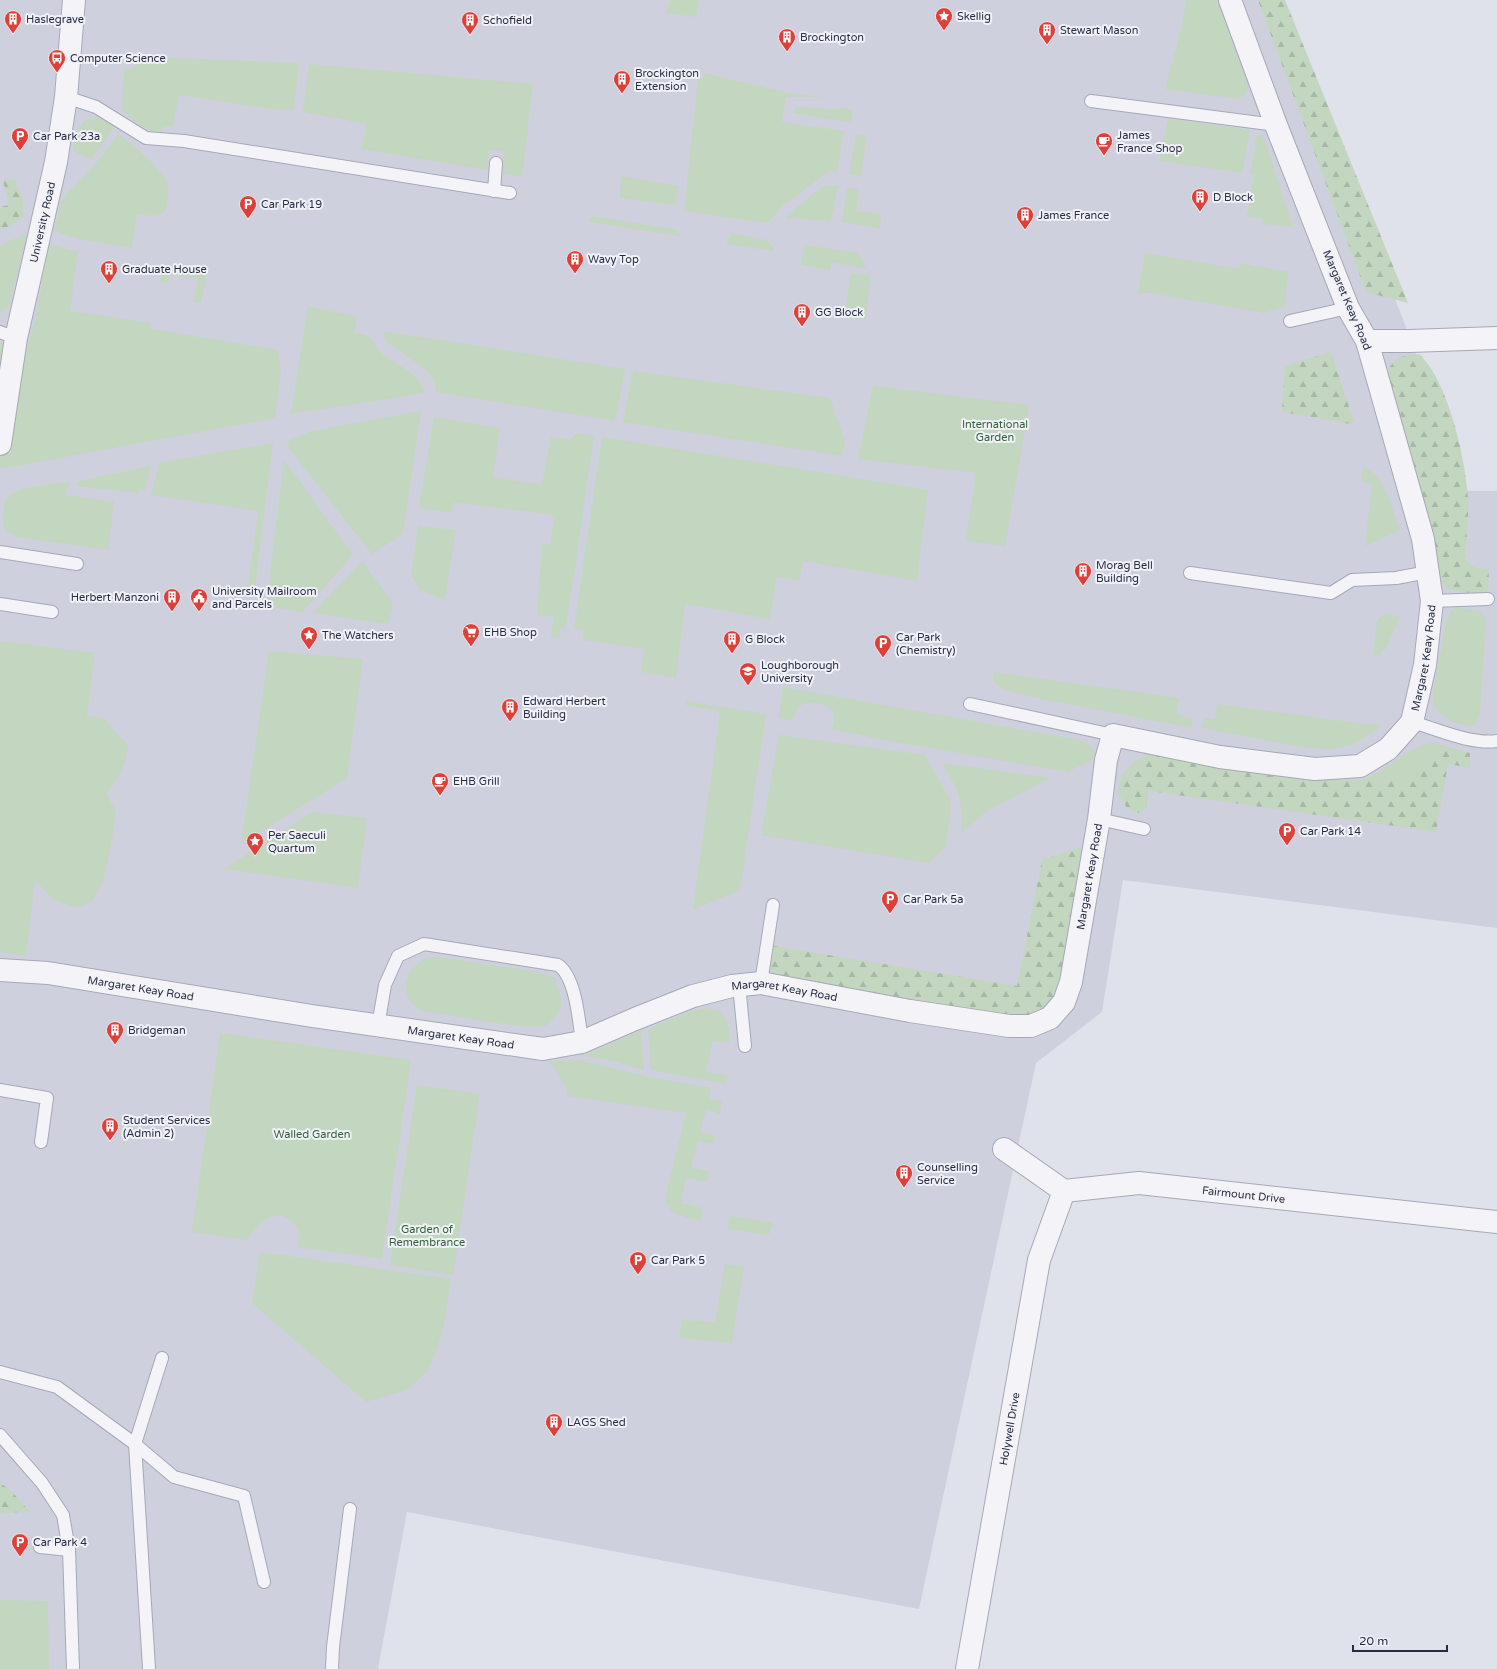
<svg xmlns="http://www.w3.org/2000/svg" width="1497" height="1669" font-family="'Varela Round',sans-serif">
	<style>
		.built { fill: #ced1dd }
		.green { fill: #c2d6c0 }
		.forest { fill: url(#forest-firs) }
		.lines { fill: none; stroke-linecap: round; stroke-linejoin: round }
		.service-casing { stroke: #a5a8b6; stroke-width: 14 }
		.minor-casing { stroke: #a5a8b6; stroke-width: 24 }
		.service { stroke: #f4f4f8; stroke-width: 12 }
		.minor { stroke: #f4f4f8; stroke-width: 22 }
		.labels { text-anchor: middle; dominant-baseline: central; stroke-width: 4; stroke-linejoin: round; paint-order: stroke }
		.poi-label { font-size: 11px; fill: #272c44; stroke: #f0f2f8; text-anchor: start }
		.street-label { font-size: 11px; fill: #272c44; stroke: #f0f2f8 }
		.park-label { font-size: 11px; fill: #326233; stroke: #f0f2f8 }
	</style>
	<defs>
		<pattern id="forest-firs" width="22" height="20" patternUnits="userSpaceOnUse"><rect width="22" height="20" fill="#c2d6c0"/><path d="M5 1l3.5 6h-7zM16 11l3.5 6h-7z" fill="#a7b8a6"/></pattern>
	</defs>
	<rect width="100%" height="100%" fill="#e0e2eb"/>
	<!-- built -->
	<polygon class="built" points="0,0 1282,0 1468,491 1497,491 1497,928 1123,880 1102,1012 1036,1063 919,1609 407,1512 378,1669 0,1669"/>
	<!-- green -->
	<g class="green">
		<polygon points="670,0 700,0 696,17 666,13"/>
		<polygon points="1186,0 1218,0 1248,86 1245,94 1238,99 1165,89 1181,30"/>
		<path d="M148,57L299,63L294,110L272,109L179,95L173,126L163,127L161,134C143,129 135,123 122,109L124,69L133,68Z"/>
		<polygon points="309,64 533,84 522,177 502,173 504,151 489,150 487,170 361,149 367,124 303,112"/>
		<polygon points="704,73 788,93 824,97 786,97 782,122 844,131 837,172 828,172 782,206 768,223 684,211 698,79 703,79"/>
		<polygon points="796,107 832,109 844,108 853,111 851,123 793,113"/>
		<path d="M91,118L101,119L116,126L91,159L73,151C76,140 77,122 91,118Z"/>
		<polygon points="1168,119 1250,130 1242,173 1159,161"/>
		<path d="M118,134C132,144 163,169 168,185C169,192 167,203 166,210C157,219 148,215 137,214L132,248L83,240L54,231L62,200L97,162Z"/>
		<polygon points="856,135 867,136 861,176 849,174"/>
		<polygon points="1263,135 1293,227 1263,224 1264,219 1247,216 1254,175 1250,174 1257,136"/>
		<polygon points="621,176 679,186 675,205 620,198"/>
		<polygon points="838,185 831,221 785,218 814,193 825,186"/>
		<polygon points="847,188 859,189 856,211 881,214 880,229 842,222"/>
		<polygon points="592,216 677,230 681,236 588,222"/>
		<polygon points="733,234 767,240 774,248 773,251 727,244 728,238"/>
		<polygon points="24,235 31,235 19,266 9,306 5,311 0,312 0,245"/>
		<polygon points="49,244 78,252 70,311 151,323 150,329 278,350 281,373 275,418 6,468 0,468 0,343 27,349 37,312"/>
		<polygon points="804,245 858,253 867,269 832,262 830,270 801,265"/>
		<polygon points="1145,253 1239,269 1240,263 1288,272 1285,306 1264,313 1151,293 1138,293"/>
		<polygon points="163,264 208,271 201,303 193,302 198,279 170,275 168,284 160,282"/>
		<polygon points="851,273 871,276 865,320 844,317"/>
		<path d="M308,306L357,317L354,332L368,336C373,340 375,347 379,351C395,365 419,372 425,393L291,414Z"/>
		<polygon points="383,331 625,369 615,421 436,392 435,381 424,368 386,341"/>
		<polygon points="633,371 830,398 845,441 842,456 623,422"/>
		<polygon points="873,386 1029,405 1005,546 966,541 976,473 858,459"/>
		<polygon points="421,411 403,534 372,554 288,447 289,440 312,431"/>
		<polygon points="434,417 500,428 493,477 542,485 551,437 569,440 577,433 594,436 566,629 560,628 560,638 551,636 554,617 537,615 542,544 550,545 554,515 454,502 452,513 419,508"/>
		<polygon points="602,437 928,490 917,581 803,561 799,581 777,577 770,619 685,604 676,678 641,672 644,649 582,640 584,630 574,629"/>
		<polygon points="273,443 254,595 247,595 258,511 151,495 159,463"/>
		<polygon points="284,460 353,555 302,612 266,606"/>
		<polygon points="151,466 145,490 140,489 138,493 76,486 79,481"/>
		<path d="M1363,467C1384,471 1393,512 1400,530L1365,546L1372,484L1361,482Z"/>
		<path d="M69,482L66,495L114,502L108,550L17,537L5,531C2,521 1,503 10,495C23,485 53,485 69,482Z"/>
		<polygon points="418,526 456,530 445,600 420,590 411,575"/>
		<polygon points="362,561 393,604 388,624 313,613"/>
		<path d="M1457,607L1481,612L1486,620L1480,714L1474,726C1460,726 1438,718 1433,702C1433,700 1433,695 1433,692L1446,623L1450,612Z"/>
		<polygon points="1386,613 1400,617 1385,650 1381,650 1381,656 1373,656 1377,621"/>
		<path d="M0,641L95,653L87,716L104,718L115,732L128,745C126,765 119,779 106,794L116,811L114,828L103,882L92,902L77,908L54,900L35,880L26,956L0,952Z"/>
		<polygon points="269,651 363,659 347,778 241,844"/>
		<polygon points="993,672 1180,698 1176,714 1193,719 1191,728 1041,699 1003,689 996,684 993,679"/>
		<path d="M783,687L1062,737C1079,739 1090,740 1097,757L1068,772L884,740L832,729C834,723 836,716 832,711C825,702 804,699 797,709C795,712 794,717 792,721L779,718Z"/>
		<polygon points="685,701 766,714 740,890 693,910 720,711 685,705"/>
		<polygon points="1217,704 1364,724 1381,725 1374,732 1351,745 1332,749 1300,747 1202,728 1205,718 1215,719"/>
		<polygon points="779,735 925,755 948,796 951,806 946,847 928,863 761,835"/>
		<path d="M1434,742L1444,746L1422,771L1392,781H1359C1366,778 1373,775 1379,772C1398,760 1412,746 1434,742Z"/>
		<path d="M942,763L1051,778L987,811L961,833C964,802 959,789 942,763Z"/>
		<polygon points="312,812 367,818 358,888 224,869"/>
		<path d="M438,957L535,971L554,978C561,992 566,1009 552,1020C550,1022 547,1025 545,1026C532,1031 443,1014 423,1011C398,1000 402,970 425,959C429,957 434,957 438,957Z"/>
		<path d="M704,1008C707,1009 714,1009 717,1010C728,1016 731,1032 729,1043L713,1041L706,1072L728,1076L726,1084L651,1070L648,1029L692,1011Z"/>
		<polygon points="641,1031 644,1070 610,1060 583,1056"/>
		<path d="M220,1033L411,1060L382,1259L297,1247C303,1231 296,1222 280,1215C264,1216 254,1227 248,1240L192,1232Z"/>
		<path d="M578,1060L650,1077L711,1088L709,1099L722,1101L720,1114L706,1110L700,1132L715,1136L714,1144L698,1141L691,1167L709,1171L707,1182L686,1178L681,1203L702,1208L701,1221C690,1218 672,1217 667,1204C665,1200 667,1194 667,1190L686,1113L567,1096L566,1087L550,1061Z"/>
		<polygon points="417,1085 480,1094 453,1275 390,1265"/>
		<polygon points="732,1216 770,1222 773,1223 770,1233 767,1235 729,1229 728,1227 729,1218"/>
		<polygon points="260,1252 451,1279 444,1324 437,1350 428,1371 407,1390 366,1402 252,1303"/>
		<polygon points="725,1264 744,1267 732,1343 679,1338 682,1320 715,1322"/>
		<polygon points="0,1600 48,1601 49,1669 0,1669"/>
	</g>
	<!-- forest -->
	<g class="forest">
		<polygon points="1258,0 1285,0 1408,303 1366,292"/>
		<polygon points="15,179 23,201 23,217 7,227 0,228 0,207 9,205 3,181"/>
		<polygon points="1331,352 1354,422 1350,424 1282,412 1285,366"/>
		<path d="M1419,354C1448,380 1466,460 1468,498C1469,518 1466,539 1465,559C1471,568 1479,569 1489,569L1488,593H1469L1447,589L1440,580L1388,384L1390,366L1400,357Z"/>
		<polygon points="1444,746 1470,753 1470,768 1448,764 1436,832 1149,791 1146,808 1139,813 1127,808 1118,793 1121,776 1135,761 1150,754 1313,779 1392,781 1422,771"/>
		<polygon points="1089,845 1057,997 1046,1009 1031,1018 1004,1019 769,977 774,946 1017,986 1042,860"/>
		<polygon points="0,1482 15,1495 30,1512 0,1513"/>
	</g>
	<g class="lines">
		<!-- service casing -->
		<g class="service-casing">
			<g id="service">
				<polyline points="66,97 96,107 146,138 184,141 510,193"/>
				<polyline points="1091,101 1276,125"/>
				<polyline points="494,191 496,163"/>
				<polyline points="1290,321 1348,308"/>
				<polyline points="0,332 16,338"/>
				<polyline points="0,552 77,564"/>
				<polyline points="1190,573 1331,593 1352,580 1396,578 1428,572"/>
				<polyline points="1432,601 1488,599"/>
				<polyline points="0,604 52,612"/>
				<polyline points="970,704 1113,735"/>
				<path d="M1412,722C1437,729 1471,745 1497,741"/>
				<polyline points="1099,819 1144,829"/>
				<polyline points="761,983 773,905"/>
				<polyline points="739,985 745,1046"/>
				<path d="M378,1026L385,985L398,956L424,944L558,965C576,977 579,1022 582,1042"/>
				<polyline points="0,1090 47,1098 41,1142"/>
				<polyline points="0,1372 57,1387 135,1444 174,1477 244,1496 264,1582"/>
				<polyline points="0,1435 42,1483 63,1515 69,1550 73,1669"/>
				<polyline points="40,1547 69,1550"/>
				<polyline points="149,1668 135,1444 162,1358"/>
				<polyline points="332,1669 333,1647 350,1509"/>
			</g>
		</g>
		<!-- minor casing -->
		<g class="minor-casing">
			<g id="minor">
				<polyline points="1367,341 1409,341 1497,338"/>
				<path id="s1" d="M0,444L16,338L56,162L66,97L74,0"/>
				<path id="s2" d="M0,970L48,973L312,1016L543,1049L582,1042L635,1019L693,996L732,986L761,983L910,1011L1009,1026H1031L1050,1018L1064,1002L1071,982L1099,819L1106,760L1113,735L1220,757L1315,769L1360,766L1388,749L1412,722L1425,665L1432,601L1423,539L1367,341L1348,308L1276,125L1230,0"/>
				<path id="s3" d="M1004,1149L1064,1191L1139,1183L1497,1222"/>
				<path id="s4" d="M967,1669L1039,1260L1064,1191"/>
			</g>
		</g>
		<!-- service -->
		<use href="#service" class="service"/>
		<!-- minor -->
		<use href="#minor" class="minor"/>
	</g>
	<!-- icons -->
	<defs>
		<g id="sight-pin" transform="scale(0.9)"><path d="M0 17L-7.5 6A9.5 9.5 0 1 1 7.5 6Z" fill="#dd4038" stroke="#f0f2f8"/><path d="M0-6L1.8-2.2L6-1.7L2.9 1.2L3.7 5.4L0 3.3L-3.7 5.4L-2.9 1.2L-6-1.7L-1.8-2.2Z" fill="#fff"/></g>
		<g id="building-pin" transform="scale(0.9)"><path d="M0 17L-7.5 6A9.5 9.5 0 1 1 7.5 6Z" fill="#dd4038" stroke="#f0f2f8"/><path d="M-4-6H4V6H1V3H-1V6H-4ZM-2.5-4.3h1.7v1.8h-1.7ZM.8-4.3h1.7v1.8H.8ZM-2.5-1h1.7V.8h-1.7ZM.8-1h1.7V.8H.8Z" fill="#fff"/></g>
		<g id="bus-pin" transform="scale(0.9)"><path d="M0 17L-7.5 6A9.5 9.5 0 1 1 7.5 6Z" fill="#dd4038" stroke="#f0f2f8"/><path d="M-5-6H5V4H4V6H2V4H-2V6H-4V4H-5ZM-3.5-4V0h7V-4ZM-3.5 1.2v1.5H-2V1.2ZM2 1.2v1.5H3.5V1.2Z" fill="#fff"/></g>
		<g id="parking-pin" transform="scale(0.9)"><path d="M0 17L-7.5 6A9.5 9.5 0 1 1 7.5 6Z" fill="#dd4038" stroke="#f0f2f8"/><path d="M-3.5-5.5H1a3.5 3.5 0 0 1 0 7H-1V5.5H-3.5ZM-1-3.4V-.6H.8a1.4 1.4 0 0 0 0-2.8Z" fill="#fff"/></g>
		<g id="cafe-pin" transform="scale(0.9)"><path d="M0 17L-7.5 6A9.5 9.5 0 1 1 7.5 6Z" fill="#dd4038" stroke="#f0f2f8"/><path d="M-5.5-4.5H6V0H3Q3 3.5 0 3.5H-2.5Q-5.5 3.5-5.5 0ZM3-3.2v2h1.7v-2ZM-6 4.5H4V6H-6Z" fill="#fff"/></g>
		<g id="civic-pin" transform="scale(0.9)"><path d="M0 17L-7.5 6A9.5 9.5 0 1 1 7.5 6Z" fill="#dd4038" stroke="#f0f2f8"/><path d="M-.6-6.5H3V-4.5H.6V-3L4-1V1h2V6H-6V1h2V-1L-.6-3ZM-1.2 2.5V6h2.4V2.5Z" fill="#fff"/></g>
		<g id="supermarket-pin" transform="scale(0.9)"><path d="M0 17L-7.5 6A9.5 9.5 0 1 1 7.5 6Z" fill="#dd4038" stroke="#f0f2f8"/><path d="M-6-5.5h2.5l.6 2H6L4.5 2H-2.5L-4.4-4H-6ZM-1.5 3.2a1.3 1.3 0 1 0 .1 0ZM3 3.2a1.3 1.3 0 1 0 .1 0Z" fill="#fff"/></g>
		<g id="university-pin" transform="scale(0.9)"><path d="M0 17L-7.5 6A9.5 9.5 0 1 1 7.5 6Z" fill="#dd4038" stroke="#f0f2f8"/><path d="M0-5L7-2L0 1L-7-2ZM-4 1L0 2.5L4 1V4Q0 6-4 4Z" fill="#fff"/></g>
	</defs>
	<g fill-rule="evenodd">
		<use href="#sight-pin" x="944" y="16"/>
		<use href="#building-pin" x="13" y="19"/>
		<use href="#building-pin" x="470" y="20"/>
		<use href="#building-pin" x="1047" y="30"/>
		<use href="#building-pin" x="787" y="37"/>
		<use href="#bus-pin" x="57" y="58"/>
		<use href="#building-pin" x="622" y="79"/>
		<use href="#parking-pin" x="20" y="136"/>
		<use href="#cafe-pin" x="1104" y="141"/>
		<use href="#building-pin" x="1200" y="197"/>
		<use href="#parking-pin" x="248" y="204"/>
		<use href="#building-pin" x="1025" y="215"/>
		<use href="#building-pin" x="575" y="259"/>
		<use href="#building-pin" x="109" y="269"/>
		<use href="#building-pin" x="802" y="312"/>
		<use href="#building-pin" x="1083" y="571"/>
		<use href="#building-pin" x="172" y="597"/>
		<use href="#civic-pin" x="199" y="597"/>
		<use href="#supermarket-pin" x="471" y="632"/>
		<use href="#sight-pin" x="309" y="635"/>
		<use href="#building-pin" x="732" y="639"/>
		<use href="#parking-pin" x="883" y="643"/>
		<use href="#university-pin" x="748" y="671"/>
		<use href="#building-pin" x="510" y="707"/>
		<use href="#cafe-pin" x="440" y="781"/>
		<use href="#parking-pin" x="1287" y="831"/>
		<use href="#sight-pin" x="255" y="841"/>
		<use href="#parking-pin" x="890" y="899"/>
		<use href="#building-pin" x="115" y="1030"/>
		<use href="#building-pin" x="110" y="1126"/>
		<use href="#building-pin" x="904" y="1173"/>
		<use href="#parking-pin" x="638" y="1260"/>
		<use href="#building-pin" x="554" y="1422"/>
		<use href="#parking-pin" x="20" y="1542"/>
	</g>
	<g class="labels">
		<!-- poi labels -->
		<g class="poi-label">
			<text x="957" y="16">Skellig</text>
			<text x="26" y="19">Haslegrave</text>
			<text x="483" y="20">Schofield</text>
			<text x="1060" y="30">Stewart Mason</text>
			<text x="800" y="37">Brockington</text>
			<text x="70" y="58">Computer Science</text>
			<text x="635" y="73">Brockington<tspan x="635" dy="13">Extension</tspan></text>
			<text x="1117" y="135">James<tspan x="1117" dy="13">France Shop</tspan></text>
			<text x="33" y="136">Car Park 23a</text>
			<text x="1213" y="197">D Block</text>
			<text x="261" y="204">Car Park 19</text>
			<text x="1038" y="215">James France</text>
			<text x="588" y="259">Wavy Top</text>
			<text x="122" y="269">Graduate House</text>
			<text x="815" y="312">GG Block</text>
			<text x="1096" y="565">Morag Bell<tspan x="1096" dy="13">Building</tspan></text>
			<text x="212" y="591">University Mailroom<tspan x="212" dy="13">and Parcels</tspan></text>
			<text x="159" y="597" text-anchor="end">Herbert Manzoni</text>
			<text x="484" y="632">EHB Shop</text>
			<text x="322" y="635">The Watchers</text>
			<text x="896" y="637">Car Park<tspan x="896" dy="13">(Chemistry)</tspan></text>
			<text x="745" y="639">G Block</text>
			<text x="761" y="665">Loughborough<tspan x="761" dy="13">University</tspan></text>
			<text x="523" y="701">Edward Herbert<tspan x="523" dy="13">Building</tspan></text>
			<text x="453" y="781">EHB Grill</text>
			<text x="1300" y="831">Car Park 14</text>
			<text x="268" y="835">Per Saeculi<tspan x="268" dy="13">Quartum</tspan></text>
			<text x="903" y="899">Car Park 5a</text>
			<text x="128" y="1030">Bridgeman</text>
			<text x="123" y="1120">Student Services<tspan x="123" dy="13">(Admin 2)</tspan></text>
			<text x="917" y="1167">Counselling<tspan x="917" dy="13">Service</tspan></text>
			<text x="651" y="1260">Car Park 5</text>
			<text x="567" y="1422">LAGS Shed</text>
			<text x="33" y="1542">Car Park 4</text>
		</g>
		<!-- street labels -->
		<g class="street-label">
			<text stroke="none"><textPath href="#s1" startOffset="226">University Road</textPath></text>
			<text transform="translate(1347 300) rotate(67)">Margaret Keay Road</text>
			<text stroke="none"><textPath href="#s2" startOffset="1750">Margaret Keay Road</textPath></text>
			<text stroke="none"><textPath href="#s2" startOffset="1222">Margaret Keay Road</textPath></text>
			<text stroke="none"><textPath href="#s2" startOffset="142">Margaret Keay Road</textPath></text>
			<text stroke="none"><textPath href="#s2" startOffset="802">Margaret Keay Road</textPath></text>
			<text stroke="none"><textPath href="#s2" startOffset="466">Margaret Keay Road</textPath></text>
			<text stroke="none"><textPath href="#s3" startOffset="254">Fairmount Drive</textPath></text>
			<text stroke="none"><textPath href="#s4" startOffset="244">Holywell Drive</textPath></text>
		</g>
		<!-- park labels -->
		<g class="park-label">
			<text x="995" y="424">International<tspan x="995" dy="13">Garden</tspan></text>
			<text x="312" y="1134">Walled Garden</text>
			<text x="427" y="1229">Garden of<tspan x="427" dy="13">Remembrance</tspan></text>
		</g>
	</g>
	<!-- scale -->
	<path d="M1353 1645v6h94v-6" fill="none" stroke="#272c44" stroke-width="2"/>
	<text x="1359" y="1645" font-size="12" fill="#272c44" stroke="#f0f2f8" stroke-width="3" paint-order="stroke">20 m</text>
</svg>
